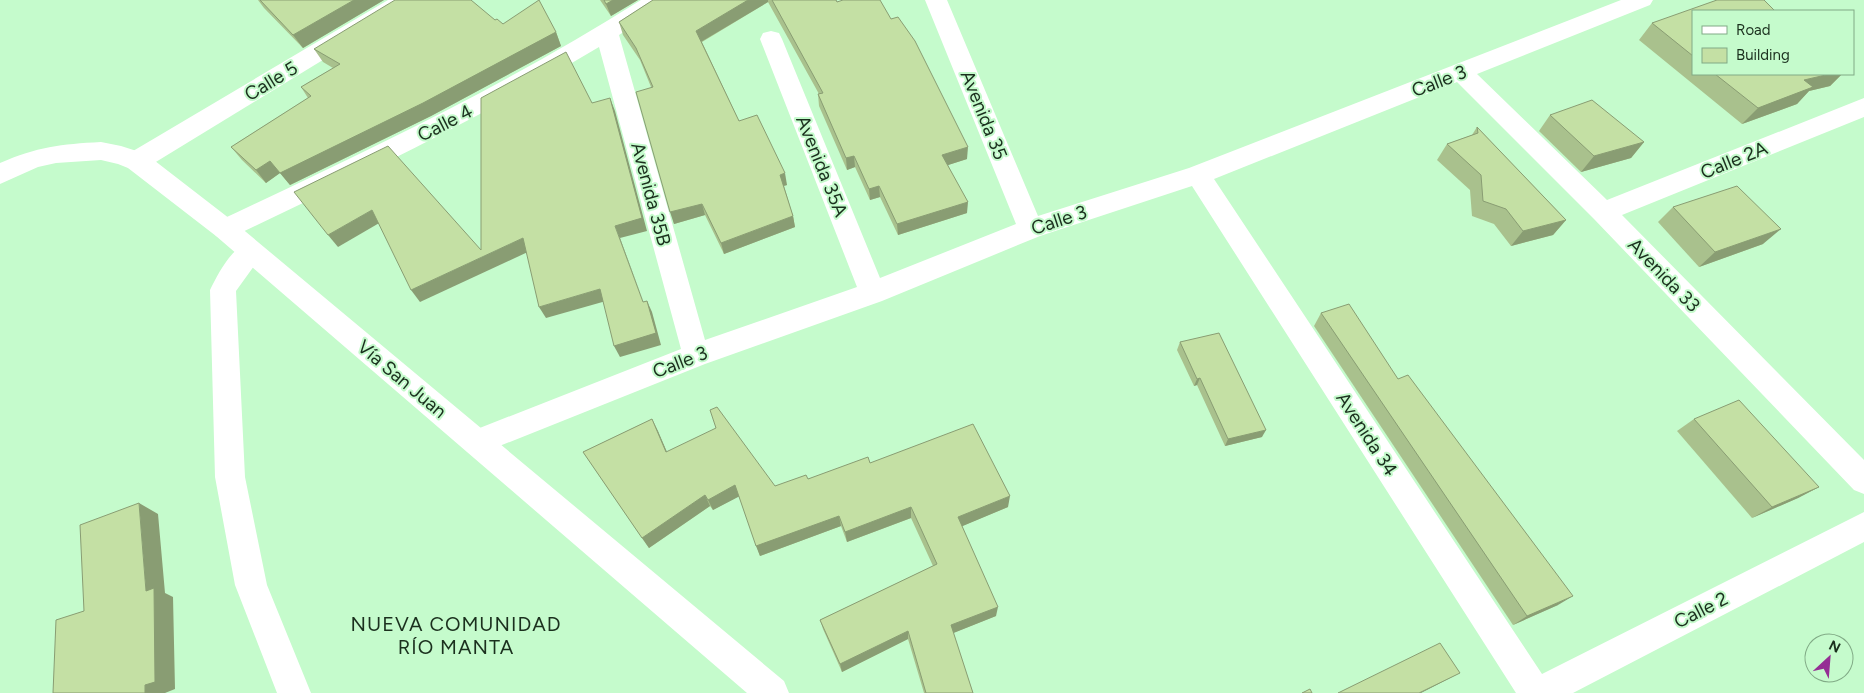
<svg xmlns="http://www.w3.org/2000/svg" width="1864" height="693" font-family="Figtree,sans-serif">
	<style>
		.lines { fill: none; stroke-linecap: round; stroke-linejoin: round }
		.street { fill: #fff; fill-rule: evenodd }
		.secondary { fill: #fff; fill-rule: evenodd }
		.wall { fill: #a9c18d }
		.shaded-wall { fill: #899d73 }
		.building { fill: #c4e0a4; stroke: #899d73 }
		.labels { text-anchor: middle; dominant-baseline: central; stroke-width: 4; stroke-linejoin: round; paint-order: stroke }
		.street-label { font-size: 19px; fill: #1b301e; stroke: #c5fbcc }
		.neighbourhood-label { font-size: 20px; letter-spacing: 1px; fill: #1b301e; stroke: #c5fbcc }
	</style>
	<rect width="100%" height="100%" fill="#c5fbcc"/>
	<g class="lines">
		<!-- street -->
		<g class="street">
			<polygon points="388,0 416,0 413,5 146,168 137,170 128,168 125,161 128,154"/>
			<path d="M641,0H668L665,5L619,35L705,340L857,287L760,39L763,33L771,31L779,33L782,39L880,278L1016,224L925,0H947L1038,216L1189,168L1621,0H1653L1650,5L1477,74L1607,200L1864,98V117L1622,215L1864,460V494L1854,490L1594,219L1457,82L1214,179L1542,674L1864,512V542L1573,693H1516L1192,186L1040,236L882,301L705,364L477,455L467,451L462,442L467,433L681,349L599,47C482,117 358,177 234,236L225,239L216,236L212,229L216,222C361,154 505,86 641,0Z"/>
			<path d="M251,241L260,245L264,252L236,291L245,477L267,585L311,693H277L235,585L215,477L210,290C219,272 231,248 251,241Z"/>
		</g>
		<!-- secondary -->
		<path class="secondary" d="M101,142L121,146L146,154L234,222L784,681L789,693H747L216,236L128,168L118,164L101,160L56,163L38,167L0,184V163C37,147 61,144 101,142Z"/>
	</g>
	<!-- wall -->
	<g class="wall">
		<polygon points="258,0 384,0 303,48 264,8"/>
		<polygon points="600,0 638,0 611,16"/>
		<polygon points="653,0 836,0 967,159 948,165 967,213 898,235 880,197 870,200 855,167 847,170 819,106 818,94 819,94 768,2 702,42 739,121 787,185 784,186 793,216 795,227 724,254 705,215 674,224 651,87 640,60 623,35 619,22"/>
		<polygon points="1693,11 1693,74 1842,74 1830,86 1809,91 1797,104 1742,124 1639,40 1652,23"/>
		<polygon points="495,20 503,24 556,32 561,46 431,116 290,185 280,173 266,183 242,160 231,147 308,98 301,87 333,68 323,62 314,49"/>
		<polygon points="1550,115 1644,142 1631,158 1581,172 1539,131"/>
		<polygon points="1477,127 1566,220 1553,235 1511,246 1494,224 1472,216 1470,190 1437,160 1447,144 1472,135"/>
		<polygon points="1673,207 1763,244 1699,267 1658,222"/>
		<polygon points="1321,313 1398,379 1558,605 1513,625 1314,326"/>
		<polygon points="1180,342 1262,437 1225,446 1197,385 1194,386 1177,350"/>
		<polygon points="652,419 667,452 775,486 808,479 870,463 1008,507 962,526 996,616 953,633 973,693 924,693 908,639 842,672 823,629 820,620 933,566 911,518 847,542 841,526 760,556 739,496 713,510 710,506 649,548 583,452"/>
		<polygon points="1694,419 1819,487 1798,498 1752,518 1677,431"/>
	</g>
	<!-- shaded-wall -->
	<g class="shaded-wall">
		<polygon points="354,0 384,0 303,48 293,35"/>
		<polygon points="613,0 638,0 611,16 606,4"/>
		<polygon points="748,0 768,0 768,2 699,43 696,31"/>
		<polygon points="556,32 561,46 431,116 290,185 280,173 266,183 256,170 270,161"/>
		<polygon points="1830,74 1842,74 1830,86 1809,91 1797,104 1742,124 1758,108 1804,80"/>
		<polygon points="610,98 615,111 647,231 620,238 648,314 615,226"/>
		<polygon points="1644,142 1631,158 1581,172 1594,156"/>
		<polygon points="968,147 967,159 942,167 942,155"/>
		<polygon points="854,156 855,167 847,170 846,158"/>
		<polygon points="785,173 787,185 783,186 780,175"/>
		<polygon points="879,186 880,197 870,200 869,189"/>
		<polygon points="968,202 967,213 898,235 897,224"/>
		<polygon points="702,204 705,215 674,224 670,212"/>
		<polygon points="372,210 381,222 338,247 328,235"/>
		<polygon points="793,216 795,227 724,254 721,243"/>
		<polygon points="1566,220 1553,235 1511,246 1523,231"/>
		<polygon points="1781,229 1763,244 1699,267 1715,252"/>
		<polygon points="523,238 530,251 420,302 411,290"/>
		<polygon points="600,289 606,301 546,318 539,307"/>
		<polygon points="647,301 652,312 661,345 620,357 614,346"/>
		<polygon points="1200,378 1197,385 1194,386 1197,379"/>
		<polygon points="652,419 658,431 672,464 666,452"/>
		<polygon points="1266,430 1262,437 1225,446 1228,439"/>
		<polygon points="735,485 740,496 713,510 708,500"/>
		<polygon points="1819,487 1798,498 1752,518 1772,507"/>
		<polygon points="705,495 710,506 649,548 642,538"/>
		<polygon points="1010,496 1008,507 958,528 958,517"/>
		<polygon points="139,503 158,514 165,593 173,597 175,689 165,693 145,693 146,591"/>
		<polygon points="911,507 911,518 847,542 845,532"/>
		<polygon points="839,516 841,526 760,556 756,546"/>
		<polygon points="1573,596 1558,605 1513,625 1527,616"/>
		<polygon points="998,607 996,616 951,634 951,625"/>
		<polygon points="908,631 908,639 842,672 840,664"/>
		<polygon points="1460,673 1421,693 1419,693"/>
	</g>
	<!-- building -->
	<g class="building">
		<polygon points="260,0 354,0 293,35"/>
		<polygon points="395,0 471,0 495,20 497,19 503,24 539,0 556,32 423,103 280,173 270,161 256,170 231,147 311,96 301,87 340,64 314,49"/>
		<polygon points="604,0 613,0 606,4"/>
		<polygon points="653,0 748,0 696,31 739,121 757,115 785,173 780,175 793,216 721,243 702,204 670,212 636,92 653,87 636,48 619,22"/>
		<polygon points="772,0 836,0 837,2 843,0 880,0 891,19 898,17 915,41 968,147 942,155 968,202 897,224 879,186 869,189 854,156 846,158 818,94 823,93"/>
		<polygon points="1717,0 1764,0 1775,11 1693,11 1693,56 1652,23"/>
		<polygon points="566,52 592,103 610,98 642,218 615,226 643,302 647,301 656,333 614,346 600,289 539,307 523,238 411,290 372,210 328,235 294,192 388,146 481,250 481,98"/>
		<polygon points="1715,74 1830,74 1804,80 1813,87 1758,108"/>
		<polygon points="1592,100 1644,142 1594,156 1550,115"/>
		<polygon points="1477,127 1566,220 1523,231 1506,209 1483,201 1481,175 1447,144 1478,133"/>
		<polygon points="1737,186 1781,229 1715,252 1673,207"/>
		<polygon points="1349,304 1398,379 1408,375 1573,596 1527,616 1321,313"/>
		<polygon points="1219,333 1266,430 1228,439 1200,378 1197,379 1180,342"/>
		<polygon points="1739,400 1819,487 1772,507 1694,419"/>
		<polygon points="717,407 775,486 806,475 808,479 868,457 870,463 973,424 1010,496 958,517 998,607 951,625 973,693 926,693 908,631 840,664 820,620 937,564 911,507 845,532 839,516 756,546 735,485 708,500 705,495 642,538 583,452 652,419 666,452 716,428 710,410"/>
		<polygon points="139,503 146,591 154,588 155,682 145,685 145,693 53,693 56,620 84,611 80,525"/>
		<polygon points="1440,643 1460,673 1419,693 1338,693"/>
		<polygon points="1310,689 1312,693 1302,693"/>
	</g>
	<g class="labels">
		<!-- street labels -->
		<g class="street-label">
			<text transform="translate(271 81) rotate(-31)">Calle 5</text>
			<text transform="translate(1439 81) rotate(-21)">Calle 3</text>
			<text transform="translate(984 115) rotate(68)">Avenida 35</text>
			<text transform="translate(445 123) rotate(-27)">Calle 4</text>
			<text transform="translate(1734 160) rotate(-22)">Calle 2A</text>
			<text transform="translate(822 166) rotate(68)">Avenida 35A</text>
			<text transform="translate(651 194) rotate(75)">Avenida 35B</text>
			<text transform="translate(1059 220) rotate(-18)">Calle 3</text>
			<text transform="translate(1664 275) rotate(46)">Avenida 33</text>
			<text transform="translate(680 362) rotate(-21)">Calle 3</text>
			<text transform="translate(402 379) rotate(40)">Vía San Juan</text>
			<text transform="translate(1367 434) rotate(57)">Avenida 34</text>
			<text transform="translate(1701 610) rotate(-27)">Calle 2</text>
		</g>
		<!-- neighbourhood labels -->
		<g class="neighbourhood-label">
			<text x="456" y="624">NUEVA COMUNIDAD<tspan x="456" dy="23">RÍO MANTA</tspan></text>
		</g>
	</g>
	<!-- legend -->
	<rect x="1692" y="10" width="162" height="65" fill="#c5fbcc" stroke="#81aa86"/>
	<rect x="1702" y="26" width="25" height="8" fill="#ffffff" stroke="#81aa86"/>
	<text x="1736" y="35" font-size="15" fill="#1b301e">Road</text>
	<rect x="1702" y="48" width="25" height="15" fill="#c4e0a4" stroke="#81aa86"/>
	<text x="1736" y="60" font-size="15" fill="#1b301e">Building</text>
	<!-- north arrow -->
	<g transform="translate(1829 658) rotate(26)"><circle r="24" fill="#c5fbcc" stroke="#81aa86"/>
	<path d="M0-4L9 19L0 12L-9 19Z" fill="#952f94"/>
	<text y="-8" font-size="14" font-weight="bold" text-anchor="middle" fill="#1b301e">N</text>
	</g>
</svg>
